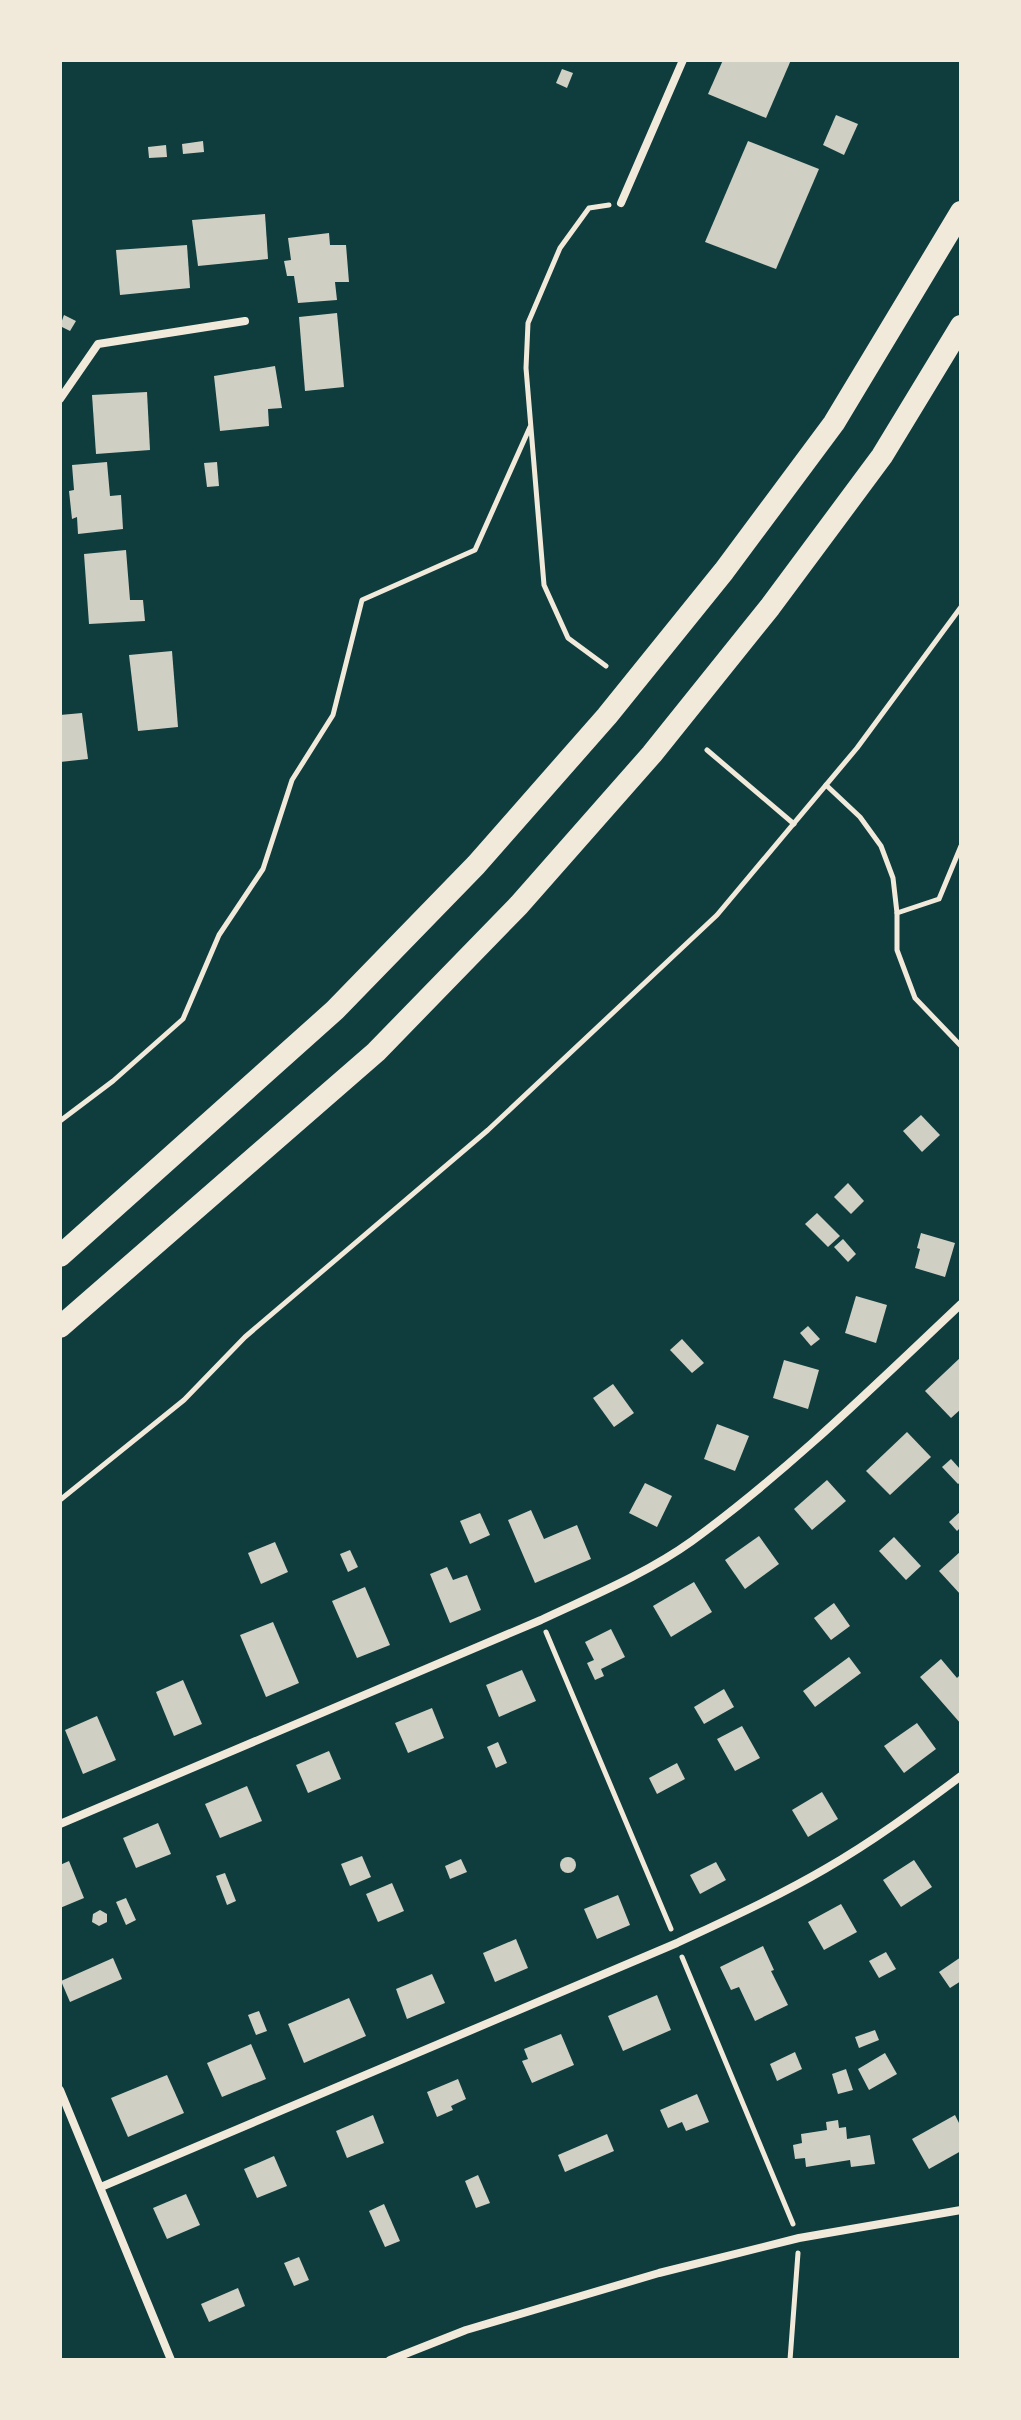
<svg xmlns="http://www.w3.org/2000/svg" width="1021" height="2420" font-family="'Archivo Narrow',sans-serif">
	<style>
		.building { fill: #cfcfc3 }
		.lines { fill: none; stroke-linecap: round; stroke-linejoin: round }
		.path { stroke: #f1e9da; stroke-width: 5 }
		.minor { stroke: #f1e9da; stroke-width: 8 }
		.trunk { stroke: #f1e9da; stroke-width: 22 }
	</style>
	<rect width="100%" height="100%" fill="#0f3d3e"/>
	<!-- building -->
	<g class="building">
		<polygon points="723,60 791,60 766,118 708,94"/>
		<polygon points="562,69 573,73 567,88 556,83"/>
		<polygon points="836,115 858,124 844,155 823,145"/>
		<polygon points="203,141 204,152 183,154 182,144"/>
		<polygon points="748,141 819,169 776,269 705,242"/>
		<polygon points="166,145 167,157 149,158 148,147"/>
		<polygon points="265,214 268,259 198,266 192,220"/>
		<polygon points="329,233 330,245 346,245 349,282 335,282 337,300 298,303 294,276 287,276 284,261 291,260 288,238"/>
		<polygon points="187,245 190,288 120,295 116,250"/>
		<polygon points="337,313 344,387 305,391 299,317"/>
		<polygon points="64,315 76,321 70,331 60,326"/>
		<polygon points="275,366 282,408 268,409 269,426 220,431 214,376"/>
		<polygon points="147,392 150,450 96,454 92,395"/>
		<polygon points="107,462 110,496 121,495 123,529 78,534 77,517 72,519 69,491 74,490 72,465"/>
		<polygon points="217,462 219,486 207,487 204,463"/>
		<polygon points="126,550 130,600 143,600 145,621 89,624 84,554"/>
		<polygon points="172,651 178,727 138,731 129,655"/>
		<polygon points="82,713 88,759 60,762 60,715"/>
		<polygon points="921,1115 940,1135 922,1152 903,1131"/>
		<polygon points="848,1183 864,1201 851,1214 834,1197"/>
		<polygon points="817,1213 840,1236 828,1247 805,1224"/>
		<polygon points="921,1233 955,1243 945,1277 915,1268 920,1249 917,1248"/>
		<polygon points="843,1239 856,1254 848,1262 834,1247"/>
		<polygon points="856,1296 887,1305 876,1343 845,1333"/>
		<polygon points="808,1326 820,1339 811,1346 800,1333"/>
		<polygon points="682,1339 704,1363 692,1373 670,1350"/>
		<polygon points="961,1357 961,1409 951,1418 925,1391"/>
		<polygon points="784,1360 819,1370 808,1409 773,1398"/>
		<polygon points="613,1384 634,1413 614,1427 593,1398"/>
		<polygon points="717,1424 749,1436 735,1471 704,1459"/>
		<polygon points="907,1432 931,1457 890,1495 866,1471"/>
		<polygon points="951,1459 961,1470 961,1482 958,1484 942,1467"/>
		<polygon points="827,1480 846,1501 812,1530 794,1509"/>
		<polygon points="645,1483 672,1496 657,1527 629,1513"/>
		<polygon points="531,1510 544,1539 577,1525 591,1559 535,1583 508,1520"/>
		<polygon points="961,1511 961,1527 957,1531 949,1522"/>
		<polygon points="480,1513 490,1535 470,1544 460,1521"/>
		<polygon points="759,1536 779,1564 745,1589 725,1560"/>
		<polygon points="894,1537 921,1566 906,1580 879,1551"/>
		<polygon points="275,1542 288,1572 261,1584 248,1553"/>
		<polygon points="350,1550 358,1567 348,1572 340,1554"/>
		<polygon points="961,1551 961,1595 939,1571"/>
		<polygon points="447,1567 453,1580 467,1575 481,1610 450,1623 430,1574"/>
		<polygon points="694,1582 712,1612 671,1637 653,1606"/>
		<polygon points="365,1587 390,1645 357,1658 332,1601"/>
		<polygon points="834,1603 850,1626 831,1640 814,1618"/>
		<polygon points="273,1622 299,1683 266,1697 240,1635"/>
		<polygon points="611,1629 625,1657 601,1669 604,1676 595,1680 587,1663 594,1660 585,1642"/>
		<polygon points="849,1657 861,1673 815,1707 803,1691"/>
		<polygon points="941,1659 957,1678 961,1674 961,1724 920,1677"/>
		<polygon points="522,1670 536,1701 499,1717 486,1685"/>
		<polygon points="183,1680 202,1724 174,1736 156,1692"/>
		<polygon points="724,1689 734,1707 704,1724 694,1707"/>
		<polygon points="432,1708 444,1738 408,1753 395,1723"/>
		<polygon points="97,1716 116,1760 83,1774 65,1730"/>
		<polygon points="917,1723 936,1749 904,1773 884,1746"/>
		<polygon points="742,1726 760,1758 735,1771 717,1739"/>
		<polygon points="498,1742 507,1763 496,1768 487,1747"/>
		<polygon points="329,1751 341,1779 308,1793 296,1765"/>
		<polygon points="677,1763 685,1779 657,1794 649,1778"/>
		<polygon points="247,1786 262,1821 220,1838 205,1804"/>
		<polygon points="822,1792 838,1819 808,1837 792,1810"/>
		<polygon points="158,1823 171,1854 136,1868 123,1838"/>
		<polygon points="362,1856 371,1877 350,1886 341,1864"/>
		<circle cx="568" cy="1865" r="8"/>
		<polygon points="461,1859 467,1872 450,1879 445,1866"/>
		<polygon points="914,1860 932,1887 901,1907 883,1880"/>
		<polygon points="69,1861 84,1898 60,1908 60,1865"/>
		<polygon points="716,1862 726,1880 700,1894 690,1875"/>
		<polygon points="225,1873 236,1901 227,1905 216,1876"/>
		<polygon points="392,1883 404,1911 378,1922 366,1894"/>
		<polygon points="618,1895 630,1925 597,1939 584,1909"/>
		<polygon points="126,1898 136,1920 126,1925 116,1902"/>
		<polygon points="841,1904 857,1932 824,1950 808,1922"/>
		<polygon points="100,1910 107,1914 107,1922 99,1926 92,1922 93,1914"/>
		<polygon points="516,1939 528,1968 495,1982 483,1953"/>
		<polygon points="763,1946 774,1970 771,1971 788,2005 755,2021 739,1987 731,1990 720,1967"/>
		<polygon points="886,1952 896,1969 879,1978 869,1961"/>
		<polygon points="961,1957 961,1981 950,1988 939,1972"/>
		<polygon points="113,1958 122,1979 70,2002 61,1981"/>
		<polygon points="432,1974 445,2003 407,2019 396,1989"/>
		<polygon points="657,1995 671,2030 623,2051 608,2016"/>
		<polygon points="349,1998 366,2036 304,2063 288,2024"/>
		<polygon points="259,2011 267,2031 256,2035 248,2015"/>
		<polygon points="875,2030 879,2040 859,2048 855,2037"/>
		<polygon points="561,2034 574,2065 532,2083 522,2061 528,2059 524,2049"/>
		<polygon points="251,2044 266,2079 222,2097 207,2063"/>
		<polygon points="795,2052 802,2069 777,2081 770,2064"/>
		<polygon points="885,2053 897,2074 869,2090 858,2069"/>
		<polygon points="846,2069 853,2090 838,2094 832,2074"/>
		<polygon points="167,2075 184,2113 128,2137 111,2098"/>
		<polygon points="458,2079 466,2099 451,2106 453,2110 437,2117 427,2092"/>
		<polygon points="697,2094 709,2122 686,2131 682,2122 668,2128 660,2110"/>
		<polygon points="373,2115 384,2143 347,2158 336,2131"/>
		<polygon points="955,2115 961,2127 961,2151 929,2169 912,2139"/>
		<polygon points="838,2120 839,2128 846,2127 847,2139 870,2135 875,2164 851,2167 850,2160 806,2167 805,2158 795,2159 793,2145 802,2143 801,2134 827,2130 826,2122"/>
		<polygon points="607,2134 614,2151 565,2172 558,2155"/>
		<polygon points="274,2156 287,2186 257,2198 244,2169"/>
		<polygon points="478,2175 490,2203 476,2208 465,2181"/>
		<polygon points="186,2194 200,2225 167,2239 153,2208"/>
		<polygon points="384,2204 400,2241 385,2247 369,2211"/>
		<polygon points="299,2257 309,2280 294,2286 284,2263"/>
		<polygon points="238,2288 245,2306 209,2322 201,2304"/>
	</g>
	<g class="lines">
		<!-- path -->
		<g class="path">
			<polyline points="606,666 568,638 544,585 526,368 528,323 560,248 589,208 609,205"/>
			<polyline points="707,750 794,824"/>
			<polyline points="826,785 860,817 881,846 893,878 897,913 897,950 915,998 961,1046"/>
			<polyline points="897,913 939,899 961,846"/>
			<polyline points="60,1121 113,1081 183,1019 219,935 263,869 292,780 333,715 362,600 475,550 530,427"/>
			<polyline points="60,1500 184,1400 245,1337 488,1130 717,915 857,748 961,607"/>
			<polyline points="546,1632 671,1929"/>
			<polyline points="682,1957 793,2224"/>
			<polyline points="790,2360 798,2253"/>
		</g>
		<!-- minor -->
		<g class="minor">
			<polyline points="621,203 683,60"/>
			<polyline points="60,399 98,344 245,321"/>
			<path d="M60,1824L541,1620C592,1596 646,1574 692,1541C789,1470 874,1386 961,1304"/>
			<polyline points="60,2090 171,2360"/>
			<path d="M101,2187L677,1943C726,1920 777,1897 825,1869C872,1842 917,1809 961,1776"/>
			<polyline points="390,2360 466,2330 659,2273 799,2238 961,2210"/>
		</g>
		<!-- trunk -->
		<g class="trunk">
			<polyline points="60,1256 335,1010 476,865 607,716 724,571 834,423 961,212"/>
			<polyline points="60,1327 376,1052 519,905 652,754 770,607 882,456 961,326"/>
		</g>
	</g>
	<!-- border -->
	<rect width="1021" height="2420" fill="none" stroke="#f1e9da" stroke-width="124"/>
</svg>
